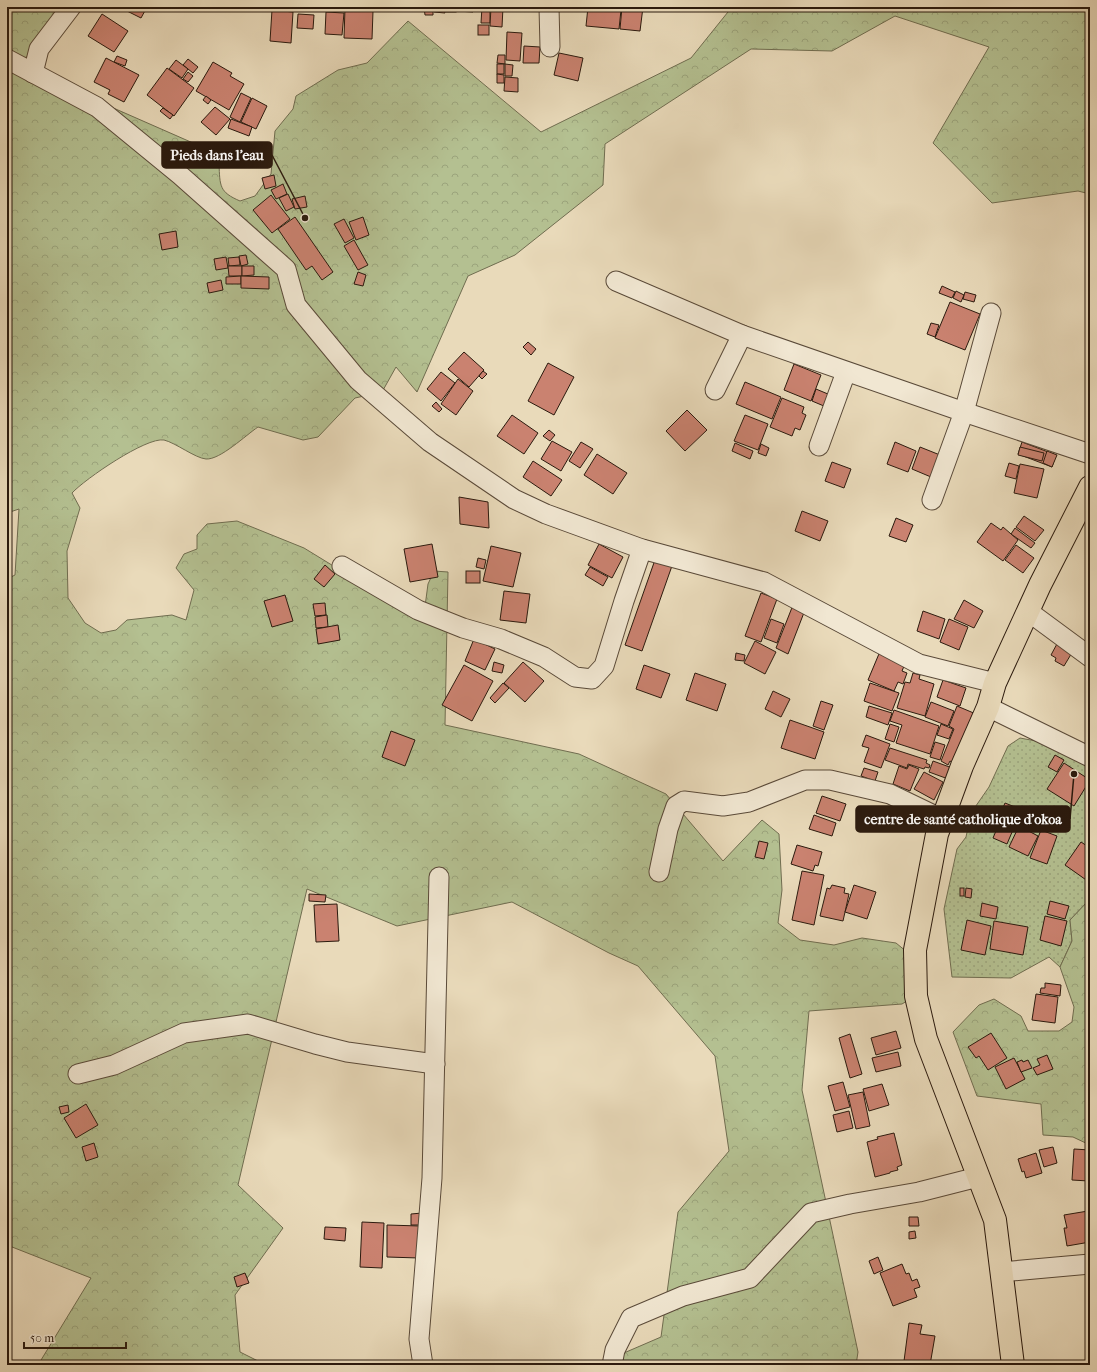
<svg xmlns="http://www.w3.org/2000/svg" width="1097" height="1372" font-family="'IM FELL French Canon',serif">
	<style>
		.grass { fill: url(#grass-dots); stroke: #706d50 }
		.forest { fill: url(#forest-crowns); stroke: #706d50 }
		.building { fill: #ca8270; stroke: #2b1a0e }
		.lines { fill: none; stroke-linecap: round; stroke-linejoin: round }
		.minor-casing { stroke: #5a4a39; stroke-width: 21 }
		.major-casing { stroke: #2b1a0e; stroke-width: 24 }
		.minor { stroke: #f1e7d2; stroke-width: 19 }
		.major { stroke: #e9daba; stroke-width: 22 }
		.leader { fill: none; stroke: #2b1a0e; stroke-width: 1.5 }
		.callout-dot { fill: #2b1a0e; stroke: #f1e7d2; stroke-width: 1.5 }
		.callout { fill: #2b1a0e; stroke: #2b1a0e; stroke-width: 1.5 }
		.callout-label { font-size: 14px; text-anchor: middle; font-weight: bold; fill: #fff }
	</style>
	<defs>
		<pattern id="grass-dots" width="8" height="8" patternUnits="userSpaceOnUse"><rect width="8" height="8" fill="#b4c091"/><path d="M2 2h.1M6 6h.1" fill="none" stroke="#9ba47c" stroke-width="1.8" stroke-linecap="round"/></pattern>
		<pattern id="forest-crowns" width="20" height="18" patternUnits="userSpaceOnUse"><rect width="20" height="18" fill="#b4c091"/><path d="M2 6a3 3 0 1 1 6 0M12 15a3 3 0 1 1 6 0" fill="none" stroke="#9ba47c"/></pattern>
	</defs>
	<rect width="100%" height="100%" fill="#e9daba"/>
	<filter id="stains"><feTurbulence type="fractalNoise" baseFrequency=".005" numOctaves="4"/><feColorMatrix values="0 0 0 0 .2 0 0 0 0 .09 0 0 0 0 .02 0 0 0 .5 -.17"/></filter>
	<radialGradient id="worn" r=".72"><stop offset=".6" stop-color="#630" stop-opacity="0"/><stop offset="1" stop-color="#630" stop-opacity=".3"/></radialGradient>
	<!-- grass -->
	<polygon class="grass" points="1020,738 1052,744 1090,766 1090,899 1070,920 1072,941 1060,967 1049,957 1011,978 952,977 944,909 957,849 966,837 971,813 989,787 1008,746"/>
	<!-- forest -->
	<g class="forest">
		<path d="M7,7H60L20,67L234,161L219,164C220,186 219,192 240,201L255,196L271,174L275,131L293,109L296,96L338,70L367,63L408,21L541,132L691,58L732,7H1090V194L1078,191L992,203L933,143L989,47L895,16L832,51L751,49L605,144L603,185L515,255L468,276L417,392L396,367L382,392L355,398L318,437L303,440L258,427C246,435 220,460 206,459C195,458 176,443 164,440C146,437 85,479 72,493L80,508L67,551L68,598L85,623L101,633L116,630L127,620L172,615L186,620L194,590L176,568L184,554L197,549V535L207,524L237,521L304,548L371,589L424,614L428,584L434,571L448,572L445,725L579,754L666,794L723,861L762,820L779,834L782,890L778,923L800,940L834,945L862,938L896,943L907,952L910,999L902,1004L809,1011L802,1090L858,1352L856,1365H596L661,1337L678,1212L729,1151L715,1056L638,966L609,953L512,902L397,926L307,889L238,1185L283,1228L235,1295L240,1352L266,1365H38L91,1278L7,1245V579L15,575L19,509L7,513Z"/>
		<polygon points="1090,899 1090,1145 1073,1137 1043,1135 1041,1104 977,1096 953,1032 979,1005 994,999 1021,1016 1028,1031 1059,1031 1072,1022 1074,1007 1060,967 1072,941 1070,920"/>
	</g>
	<!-- building -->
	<g class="building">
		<polygon points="123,7 147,7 141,18 123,9"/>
		<polygon points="351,7 364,7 364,10 373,11 372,39 344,38 345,8"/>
		<polygon points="424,7 433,7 433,15 425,15"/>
		<polygon points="434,7 445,7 445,13 434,12"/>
		<rect x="446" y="7" width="10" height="5"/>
		<polygon points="457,7 473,7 473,12 457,11"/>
		<polygon points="482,7 490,7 490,23 481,23"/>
		<polygon points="491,7 503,7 502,27 490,26"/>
		<polygon points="588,7 621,10 619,29 586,26"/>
		<polygon points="622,7 643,7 640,31 620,29"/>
		<polygon points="272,10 293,12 291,43 270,41"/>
		<polygon points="326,12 344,13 342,35 325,34"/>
		<polygon points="102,14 128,31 114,52 88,36"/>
		<polygon points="298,14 314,15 313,29 297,28"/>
		<rect x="478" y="25" width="11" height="10"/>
		<polygon points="507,32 522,33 520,61 506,60"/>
		<polygon points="524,46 540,47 539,63 523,63"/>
		<polygon points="559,53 583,58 578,81 554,75"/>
		<polygon points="498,55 505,55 505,64 497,63"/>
		<polygon points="117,56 127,60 125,66 114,62"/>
		<polygon points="106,58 139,75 124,102 108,94 110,90 94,82"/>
		<polygon points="188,59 198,67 193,73 183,65"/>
		<polygon points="176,60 188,69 182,78 169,69"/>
		<polygon points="213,62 232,73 230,76 244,84 229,110 196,91"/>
		<rect x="497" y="64" width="7" height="10"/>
		<polygon points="505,64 513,65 512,76 505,76"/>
		<polygon points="167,68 194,88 174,116 147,95"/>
		<polygon points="188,72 193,76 188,82 183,79"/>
		<polygon points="497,74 504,75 504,83 497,83"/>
		<polygon points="505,77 518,78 518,92 504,91"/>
		<polygon points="241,93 251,98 240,122 230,117"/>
		<polygon points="206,96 211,100 208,104 203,100"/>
		<polygon points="252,98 267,106 256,129 241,122"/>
		<polygon points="215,107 230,119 216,135 201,122"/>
		<polygon points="163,108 173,115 170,119 160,111"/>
		<polygon points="231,119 252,127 249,136 228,128"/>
		<polygon points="274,175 276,186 265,189 262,178"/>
		<polygon points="283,184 287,194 276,199 271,190"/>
		<polygon points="288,194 294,207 286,211 279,198"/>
		<polygon points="271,195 290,219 272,233 253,210"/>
		<polygon points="305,196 307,207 295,209 292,199"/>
		<polygon points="295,217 333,272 322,280 312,266 306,270 278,229"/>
		<polygon points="363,217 369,235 356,240 349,222"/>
		<polygon points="344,219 354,238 345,243 334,224"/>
		<polygon points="176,231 178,247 162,250 159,234"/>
		<polygon points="354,240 368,265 358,270 344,246"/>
		<polygon points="246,255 248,264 241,266 239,256"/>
		<polygon points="226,257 228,268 216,270 214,259"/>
		<polygon points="239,257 240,265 229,266 228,258"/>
		<polygon points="228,266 242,266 242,276 229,276"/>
		<polygon points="242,266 254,266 254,275 242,276"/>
		<polygon points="358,272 366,275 363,286 354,284"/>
		<polygon points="241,276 241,284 226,284 226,277"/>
		<polygon points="241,276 269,277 269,289 241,288"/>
		<polygon points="221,280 223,290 209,293 207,283"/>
		<polygon points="942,286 955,292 952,298 939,293"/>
		<polygon points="956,291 964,295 961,302 953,298"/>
		<polygon points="965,292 976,295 974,302 963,299"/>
		<polygon points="950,302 980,314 965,350 935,338"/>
		<polygon points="931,323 939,325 935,337 927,334"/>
		<polygon points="528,342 536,349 531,355 523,347"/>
		<polygon points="464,352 484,370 469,387 448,369"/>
		<polygon points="548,363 574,377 554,415 528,401"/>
		<polygon points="794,364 821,375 811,401 784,390"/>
		<polygon points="483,371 487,374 482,379 479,376"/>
		<polygon points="441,372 455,383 441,401 427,389"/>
		<polygon points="458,379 473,391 456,415 441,404"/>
		<polygon points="745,382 781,397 772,419 736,404"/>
		<polygon points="816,389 835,397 831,409 812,401"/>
		<polygon points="782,398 804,407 802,413 806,415 800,430 795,428 792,436 770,427"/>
		<polygon points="436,402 442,409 439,412 432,406"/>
		<polygon points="687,410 707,430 685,451 666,431"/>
		<polygon points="512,415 538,433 524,454 497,436"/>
		<polygon points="745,415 768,424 758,450 734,441"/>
		<polygon points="549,430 555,435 550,441 543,436"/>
		<polygon points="552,441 572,452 561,471 541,459"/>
		<polygon points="581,442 593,449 580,468 569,461"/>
		<polygon points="895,442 916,451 908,472 887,464"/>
		<polygon points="1022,442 1056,455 1052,467 1018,454"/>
		<polygon points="735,443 753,451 750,459 732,451"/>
		<polygon points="761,444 769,448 766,456 758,453"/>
		<polygon points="920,447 940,455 931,477 912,469"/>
		<polygon points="1020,447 1044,453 1042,461 1018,455"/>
		<polygon points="1047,451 1057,455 1052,467 1043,463"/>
		<polygon points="597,454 627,473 613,494 584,475"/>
		<polygon points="533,461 562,480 551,496 523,477"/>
		<polygon points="832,462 851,469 844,488 825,481"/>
		<polygon points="1009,463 1019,466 1016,479 1005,476"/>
		<polygon points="1020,464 1044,469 1037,498 1014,493"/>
		<polygon points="459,497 488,502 489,528 460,524"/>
		<polygon points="802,511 828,521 820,541 795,531"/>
		<polygon points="1024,516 1044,530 1035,541 1016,527"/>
		<polygon points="896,518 913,525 906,542 889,536"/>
		<polygon points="991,523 1001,530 1003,527 1018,540 1003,561 977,542"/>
		<polygon points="1015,528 1035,543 1031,548 1011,534"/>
		<polygon points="432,544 438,577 410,582 404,549"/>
		<polygon points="599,544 623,557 612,578 588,565"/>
		<polygon points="1016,545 1034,558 1023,573 1005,560"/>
		<polygon points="491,546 521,553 513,587 483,581"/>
		<polygon points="656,557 673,563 642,651 625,645"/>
		<polygon points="478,558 486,560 484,569 476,567"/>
		<polygon points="325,565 335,574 324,587 314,579"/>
		<polygon points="590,567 608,577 603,586 585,575"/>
		<rect x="466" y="571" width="14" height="12"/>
		<polygon points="504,591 530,594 526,623 500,620"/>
		<polygon points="761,593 777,599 761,642 745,636"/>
		<polygon points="285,595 293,621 272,627 264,601"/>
		<polygon points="964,600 983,611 974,628 954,619"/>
		<polygon points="325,603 326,615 315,616 313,604"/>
		<polygon points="793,605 805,610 788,654 776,648"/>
		<polygon points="923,611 945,619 939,639 917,631"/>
		<polygon points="327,615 328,627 316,628 315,617"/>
		<polygon points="771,619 784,624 777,643 764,638"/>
		<polygon points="949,619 968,627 959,650 940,642"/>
		<polygon points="338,625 340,640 318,644 316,629"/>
		<polygon points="474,639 495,649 485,670 465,661"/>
		<polygon points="755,641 776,652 765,674 744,663"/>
		<polygon points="1058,642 1073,651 1064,666 1055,661 1056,658 1051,655"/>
		<polygon points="881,649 907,659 902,671 907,673 903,684 898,682 894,691 868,680"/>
		<polygon points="736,653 745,655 744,661 735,660"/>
		<polygon points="494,662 504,665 502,673 492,671"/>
		<polygon points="523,662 544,681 525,702 504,683"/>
		<polygon points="464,665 493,681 472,721 442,705"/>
		<polygon points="644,665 670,674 661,698 636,689"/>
		<polygon points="695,673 726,684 717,711 686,700"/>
		<polygon points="913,673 920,675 919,679 934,684 925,716 897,708 905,682 910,683"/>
		<polygon points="943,680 966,688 960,706 937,697"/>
		<polygon points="503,683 509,688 495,703 490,698"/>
		<polygon points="870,683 899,693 892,711 864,701"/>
		<polygon points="773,691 790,699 781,717 765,709"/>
		<polygon points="821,701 833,705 824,730 813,726"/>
		<polygon points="931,702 954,711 948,726 925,717"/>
		<polygon points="869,706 892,713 888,725 866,717"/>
		<polygon points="957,706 976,714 955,764 950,761 948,765 941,761 954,729 949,726"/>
		<polygon points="894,710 939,726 930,754 896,743 902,725 890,721"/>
		<polygon points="790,720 824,732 815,759 781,748"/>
		<polygon points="890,724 899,727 894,742 885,739"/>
		<polygon points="941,724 953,729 949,739 937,735"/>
		<polygon points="391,731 415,740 405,766 382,757"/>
		<polygon points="866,735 890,744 881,768 864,762 869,748 862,746"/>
		<polygon points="935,742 945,745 940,760 930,757"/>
		<polygon points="890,748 927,760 926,763 930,765 929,768 925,767 924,769 908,764 907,768 885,760"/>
		<polygon points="1055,755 1064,760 1057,772 1048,767"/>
		<polygon points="933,761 955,769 951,780 929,772"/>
		<polygon points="1064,763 1090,780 1074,806 1047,789"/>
		<polygon points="909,765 919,769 910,791 893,784 899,766 907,769"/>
		<polygon points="864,768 878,772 875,781 861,776"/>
		<polygon points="924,772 943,782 934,800 914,789"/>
		<polygon points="822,796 846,804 840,821 816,813"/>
		<polygon points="1005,803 1020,809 1014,823 999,817"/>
		<polygon points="814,815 836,823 832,836 809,829"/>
		<polygon points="1001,819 1015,825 1007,844 993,838"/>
		<polygon points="1019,826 1038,836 1028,856 1009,847"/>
		<polygon points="1041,830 1057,836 1047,864 1030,858"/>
		<polygon points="759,841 768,843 764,859 755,857"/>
		<polygon points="1081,842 1090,848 1089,882 1065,865"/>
		<polygon points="797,845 822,852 818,866 815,865 813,871 791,864"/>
		<polygon points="802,871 824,875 814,925 792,920"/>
		<polygon points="832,885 845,888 844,893 849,894 843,921 820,916 827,888 830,889"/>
		<polygon points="854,885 876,892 867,919 845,912"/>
		<rect x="960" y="888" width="4" height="8"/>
		<polygon points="966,888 972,889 971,898 965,897"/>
		<polygon points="309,894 326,895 325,902 309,901"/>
		<polygon points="1050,901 1069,906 1065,919 1047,914"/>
		<polygon points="982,903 998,907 996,919 980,916"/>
		<polygon points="337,904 339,941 316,942 314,905"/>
		<polygon points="1045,916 1067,921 1061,946 1040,940"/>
		<polygon points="967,920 991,926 985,955 961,950"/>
		<polygon points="994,921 1028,927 1023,955 990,949"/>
		<polygon points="1045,983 1061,985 1060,996 1040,993 1041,988 1045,988"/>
		<polygon points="1036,994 1058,997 1055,1023 1032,1020"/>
		<polygon points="896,1031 901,1048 876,1055 871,1038"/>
		<polygon points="991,1033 1007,1058 988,1070 979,1056 976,1058 968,1047"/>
		<polygon points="850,1034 862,1074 850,1078 839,1038"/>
		<polygon points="898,1052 901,1066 876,1072 872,1058"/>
		<polygon points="1047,1055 1053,1069 1037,1075 1033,1068 1040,1065 1037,1059"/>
		<polygon points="1014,1058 1025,1079 1006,1089 995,1067"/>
		<polygon points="1022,1060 1023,1062 1028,1060 1032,1068 1021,1072 1017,1062"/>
		<polygon points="843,1082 850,1107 835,1111 828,1086"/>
		<polygon points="882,1084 889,1105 869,1111 863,1089"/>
		<polygon points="863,1092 870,1126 856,1129 848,1095"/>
		<polygon points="86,1104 98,1125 76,1138 64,1118"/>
		<polygon points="68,1105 69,1112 61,1114 59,1107"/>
		<polygon points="849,1111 853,1128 837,1132 833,1115"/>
		<polygon points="894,1133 902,1165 897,1167 898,1170 890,1172 890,1173 875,1177 867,1142 878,1139 877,1137"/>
		<polygon points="94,1143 98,1157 86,1161 82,1147"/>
		<polygon points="1053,1147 1057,1163 1044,1167 1039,1150"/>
		<polygon points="1074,1149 1090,1150 1089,1181 1072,1180"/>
		<polygon points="1036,1153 1042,1173 1026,1178 1024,1171 1022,1172 1018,1159"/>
		<polygon points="1088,1211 1090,1221 1090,1242 1067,1246 1064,1228 1067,1228 1064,1215"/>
		<polygon points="422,1213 422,1225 411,1225 411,1214"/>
		<polygon points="909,1217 918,1217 919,1226 909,1226"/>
		<polygon points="362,1222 384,1223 382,1268 360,1267"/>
		<polygon points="387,1225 420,1226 419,1258 387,1257"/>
		<polygon points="325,1227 346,1228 345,1241 324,1239"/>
		<polygon points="915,1231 916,1238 909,1239 909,1232"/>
		<polygon points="878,1257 883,1270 874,1274 869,1261"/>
		<polygon points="902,1264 906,1274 909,1273 912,1281 917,1279 920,1287 914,1289 917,1297 893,1306 880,1273"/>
		<polygon points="245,1273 249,1283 237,1287 234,1277"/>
		<polygon points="909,1323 922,1325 920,1334 935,1336 930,1365 904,1361"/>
	</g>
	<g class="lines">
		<!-- minor casing -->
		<g class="minor-casing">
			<g id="minor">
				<polyline points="549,7 550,47"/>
				<polyline points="7,59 97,107 180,175 286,269 296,305 358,380 430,442 514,499 546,514 642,549 764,582 919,664 995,683"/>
				<polyline points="33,73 39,49 71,7"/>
				<polyline points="616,281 742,335 964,412 1090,454"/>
				<polyline points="715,390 742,335"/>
				<polyline points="819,446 846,372"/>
				<polyline points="932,500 964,412 991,313"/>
				<polyline points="342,566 418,610 463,628 501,639 544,657 575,677 592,679 604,666 624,601 642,549"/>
				<polyline points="1029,612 1090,657"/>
				<polyline points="988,707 1090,757"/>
				<polyline points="659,872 668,829 676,806 684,801 723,806 749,802 805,780 830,780 890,794 942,819"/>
				<polyline points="78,1074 114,1065 184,1033 248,1024 315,1044 347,1052 435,1064"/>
				<polyline points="1001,1272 1090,1264"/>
				<polyline points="423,1365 419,1339 432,1178 439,877"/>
				<polyline points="612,1365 615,1350 631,1318 683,1296 750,1278 811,1213 850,1204 919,1192 978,1177"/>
			</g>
		</g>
		<!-- major casing -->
		<g class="major-casing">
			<polyline id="major" points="1013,1365 995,1220 926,1039 916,996 915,950 937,834 962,766 988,707 995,683 1040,585 1090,487"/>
		</g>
		<!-- minor -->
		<use href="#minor" class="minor"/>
		<!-- major -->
		<use href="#major" class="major"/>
	</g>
	<!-- callouts -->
	<path class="leader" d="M305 218L272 155M1074 774L1070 819"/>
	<g class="callout-dot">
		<circle cx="305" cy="218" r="4"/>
		<circle cx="1074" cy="774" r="4"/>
	</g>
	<g class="callout">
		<rect x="162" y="142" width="110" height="26" rx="4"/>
		<rect x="856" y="806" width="214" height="26" rx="4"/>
	</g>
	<g class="callout-label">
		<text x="217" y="160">Pieds dans l'eau</text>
		<text x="963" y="824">centre de santé catholique d'okoa</text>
	</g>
	<!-- margin -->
	<rect width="1097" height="1372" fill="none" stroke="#e9daba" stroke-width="24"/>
	<rect x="8" y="8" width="1081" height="1356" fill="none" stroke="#2b1a0e" stroke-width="2"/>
	<rect x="12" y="12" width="1073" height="1348" fill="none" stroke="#2b1a0e"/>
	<!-- scale -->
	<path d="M24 1342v6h102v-6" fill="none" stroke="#2b1a0e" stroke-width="2"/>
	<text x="30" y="1342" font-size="12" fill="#2b1a0e" stroke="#f1e7d2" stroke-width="3" paint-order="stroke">50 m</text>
	<rect width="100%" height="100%" filter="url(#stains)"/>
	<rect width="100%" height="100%" fill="url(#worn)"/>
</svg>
